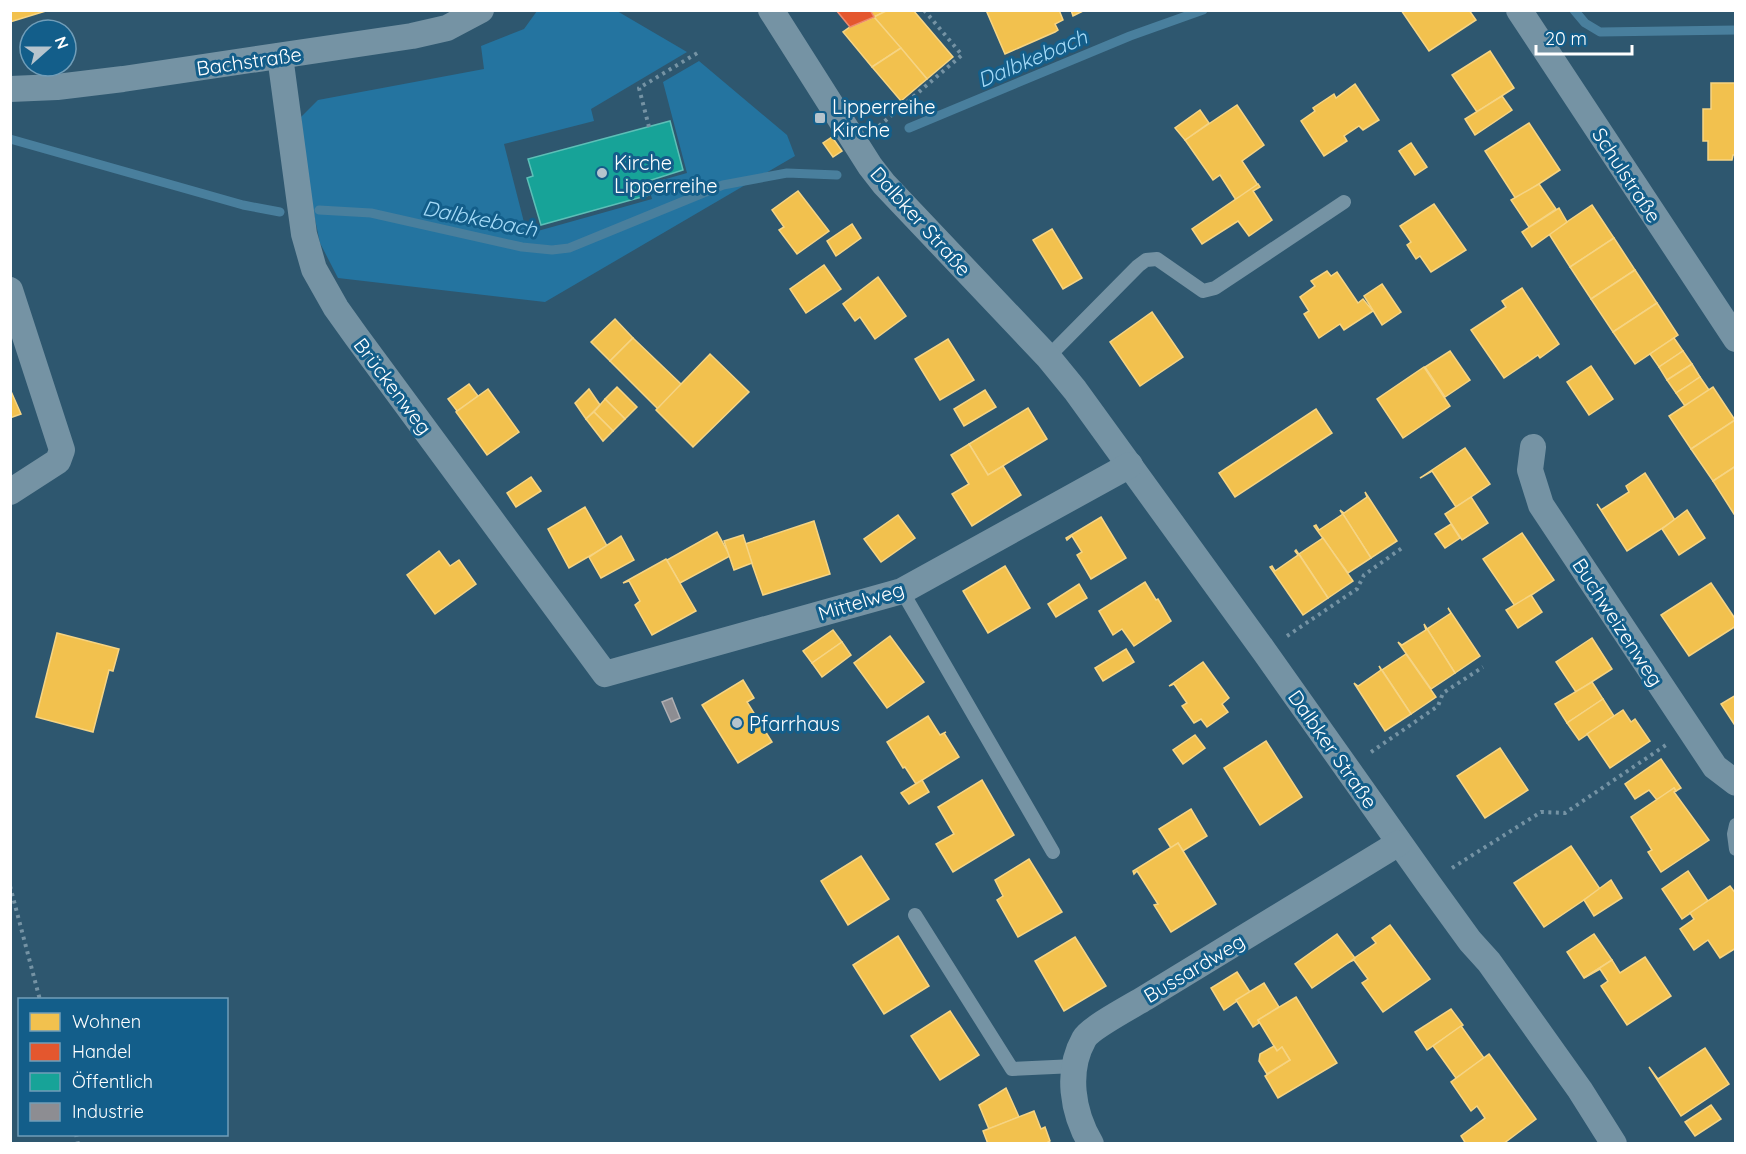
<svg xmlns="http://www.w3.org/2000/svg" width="1746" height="1154" font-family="Quicksand,sans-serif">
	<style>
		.green { fill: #2474a0 }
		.homes { fill: #f2c14e; stroke: #f6d483; stroke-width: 1.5 }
		.shops { fill: #e4572e; stroke: #ec896d; stroke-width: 1.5 }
		.public { fill: #17a398; stroke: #5dbfb7; stroke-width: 1.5 }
		.industry { fill: #8d8d92; stroke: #afafb3; stroke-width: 1.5 }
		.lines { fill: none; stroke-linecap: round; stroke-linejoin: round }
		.stream { stroke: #497f9d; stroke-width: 9 }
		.path { stroke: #7593a4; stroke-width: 4; stroke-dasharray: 3 4.5; stroke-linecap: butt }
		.service { stroke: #7593a4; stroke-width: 14 }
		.minor { stroke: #7593a4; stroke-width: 26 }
		.poi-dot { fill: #b6c4cd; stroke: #135e8a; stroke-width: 2 }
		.labels { text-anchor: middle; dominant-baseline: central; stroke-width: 6; stroke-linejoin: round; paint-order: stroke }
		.street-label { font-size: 20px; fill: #fff; stroke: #135e8a }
		.poi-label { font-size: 20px; fill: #fff; stroke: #135e8a; text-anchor: start }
		.water-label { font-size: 21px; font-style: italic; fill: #a5dbf8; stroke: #135e8a }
	</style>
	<rect width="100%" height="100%" fill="#2e576f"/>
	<!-- green -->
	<polygon class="green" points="537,11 617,11 687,52 591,109 594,121 504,144 527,234 652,199 648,184 687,173 663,82 699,61 787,135 795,156 545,302 338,278 320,243 308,186 301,117 318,100 484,69 481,46 524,29"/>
	<!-- homes -->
	<g class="homes">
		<polygon points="10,10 49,10 10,22"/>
		<polygon points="870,10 888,10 874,17"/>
		<polygon points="888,10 913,10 953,57 927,79 874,17"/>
		<polygon points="986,10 1059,10 1063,20 1055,24 1058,30 1055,32 1005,54"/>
		<polygon points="1071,10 1085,10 1073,16"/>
		<polygon points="1401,10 1469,10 1476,20 1429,51"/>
		<polygon points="874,17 901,48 872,67 843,32 850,27"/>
		<polygon points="901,48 927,79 901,101 872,67"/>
		<polygon points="1490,51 1514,88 1477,112 1452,75"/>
		<polygon points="1711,83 1736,83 1736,155 1733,155 1732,160 1708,160 1708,141 1703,141 1703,109 1711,109"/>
		<polygon points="1355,84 1379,120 1363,130 1359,126 1344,136 1347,141 1324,156 1301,121 1315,111 1313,108 1334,94 1336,98"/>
		<polygon points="1502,96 1512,110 1475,135 1465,119"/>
		<polygon points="1237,105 1264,145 1242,161 1258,185 1236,200 1220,175 1213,180 1185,140"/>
		<polygon points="1200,110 1209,123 1185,140 1175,128"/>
		<polygon points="1529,123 1560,170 1516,199 1485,151"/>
		<polygon points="832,137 842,151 833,157 823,143"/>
		<polygon points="1411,143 1427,167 1415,175 1399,151"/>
		<polygon points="1258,184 1260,187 1253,191 1272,220 1249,236 1238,221 1202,244 1192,229"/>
		<polygon points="1539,184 1556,209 1529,227 1511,200"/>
		<polygon points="798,191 829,231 797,254 779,230 784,227 772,210"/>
		<polygon points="1434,204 1466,250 1431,272 1420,256 1416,259 1407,245 1411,242 1400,226"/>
		<polygon points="1592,205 1614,238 1570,267 1549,234"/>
		<polygon points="1559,208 1567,222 1532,247 1522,232"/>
		<polygon points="852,224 861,238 836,256 827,241"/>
		<polygon points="1052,229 1082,278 1063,289 1033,240"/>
		<polygon points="1614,238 1635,270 1591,299 1570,267"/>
		<polygon points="824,265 841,289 806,313 790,289"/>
		<polygon points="1635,270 1657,303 1613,332 1591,299"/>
		<polygon points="1327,271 1331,276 1337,272 1358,303 1363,299 1373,311 1344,330 1340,324 1319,338 1304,314 1309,311 1300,297 1315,286 1311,281"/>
		<polygon points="878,277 906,316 875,339 860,317 855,321 843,304"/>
		<polygon points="1382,284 1401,312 1382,325 1364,296"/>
		<polygon points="1522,288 1559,344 1540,358 1538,355 1504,378 1471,330 1506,307 1502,301"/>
		<polygon points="1657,303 1678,335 1635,364 1613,332"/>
		<polygon points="1152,312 1183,357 1140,386 1110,342"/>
		<polygon points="615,319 633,338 610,361 591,342"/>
		<polygon points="633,338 682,385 658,409 610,361"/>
		<polygon points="1674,338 1683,351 1659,367 1650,354"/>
		<polygon points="948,339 974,380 940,400 915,359"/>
		<polygon points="1450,351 1470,380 1445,397 1425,367"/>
		<polygon points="1683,351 1692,364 1667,380 1659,367"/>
		<polygon points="710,354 749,392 693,447 656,410"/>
		<polygon points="1692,364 1700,377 1676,393 1667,380"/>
		<polygon points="1591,366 1613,399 1589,415 1567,382"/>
		<polygon points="1424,367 1450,406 1403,438 1377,399"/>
		<polygon points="1700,377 1709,390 1685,406 1676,393"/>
		<polygon points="469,384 478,396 457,411 448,399"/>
		<polygon points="617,387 637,407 625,419 605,399"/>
		<polygon points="1713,387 1735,420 1691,449 1669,416"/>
		<polygon points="10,389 21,414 10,418"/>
		<polygon points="488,389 519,432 487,455 456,412"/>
		<polygon points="589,389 600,405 586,419 575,403"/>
		<polygon points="985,390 996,407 964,426 954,409"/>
		<polygon points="605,399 625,419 613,431 594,412"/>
		<polygon points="1028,408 1047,439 988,475 969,444"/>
		<polygon points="1316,409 1332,433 1235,497 1219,473"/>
		<polygon points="594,412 613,431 603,441 586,419"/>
		<polygon points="1735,420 1736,466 1713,481 1691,449"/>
		<polygon points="969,444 988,475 1003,466 1021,495 972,526 952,494 969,484 951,455"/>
		<polygon points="1465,448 1490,484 1456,507 1432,471 1420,478"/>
		<polygon points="1736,466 1736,513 1734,514 1713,481"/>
		<polygon points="1645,473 1675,520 1627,551 1597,504 1601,510 1629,492 1626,486"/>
		<polygon points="531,477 541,491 516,507 507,493"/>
		<polygon points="1365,492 1397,541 1371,558 1340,510 1344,513 1367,497"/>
		<polygon points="1471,497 1488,523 1462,540 1445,514"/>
		<polygon points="585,507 607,546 569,568 548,529"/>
		<polygon points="1687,510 1705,538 1679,555 1662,529"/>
		<polygon points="1343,514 1371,558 1348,573 1314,526 1316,525 1319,530"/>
		<polygon points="898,515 915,538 881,562 864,539"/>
		<polygon points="1101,517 1126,558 1091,579 1077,555 1082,552 1072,536 1067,540 1066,538"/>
		<polygon points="814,521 830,574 763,595 745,544"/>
		<polygon points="1451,524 1460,538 1445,548 1435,534"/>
		<polygon points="717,532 730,556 680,583 667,560"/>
		<polygon points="1522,533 1554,580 1515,606 1483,559"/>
		<polygon points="743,535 752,563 734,570 724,541"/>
		<polygon points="621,536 634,560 601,578 589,557"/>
		<polygon points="1323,538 1353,581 1328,598 1299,554"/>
		<polygon points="1296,550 1328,598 1303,615 1270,567 1272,566 1275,571 1298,555 1295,551"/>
		<polygon points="439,551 450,566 459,560 476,584 435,614 407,575"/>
		<polygon points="666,559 696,611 652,635 635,605 640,601 629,581 623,583"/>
		<polygon points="1005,566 1030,608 988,633 963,591"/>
		<polygon points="1145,582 1156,600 1158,599 1171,621 1134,646 1122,629 1113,635 1099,611"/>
		<polygon points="1711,583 1736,620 1736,626 1689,656 1661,615"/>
		<polygon points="1079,584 1087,598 1056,617 1048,604"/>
		<polygon points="1531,595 1542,612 1518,628 1506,610"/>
		<polygon points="1448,608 1480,656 1455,673 1427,629 1451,613"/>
		<polygon points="1424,624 1455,673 1431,689 1398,642 1402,645 1426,630"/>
		<polygon points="833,630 842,642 812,663 803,651"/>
		<polygon points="57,633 119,649 113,671 109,670 93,732 36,717"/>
		<polygon points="890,636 924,682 887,708 854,663"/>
		<polygon points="1592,638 1612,669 1576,692 1556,662"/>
		<polygon points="842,642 851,655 822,677 812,663"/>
		<polygon points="1126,649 1134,662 1103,681 1095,668"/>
		<polygon points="1406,654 1436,697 1411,714 1382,670"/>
		<polygon points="1203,662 1229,698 1222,704 1228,712 1207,727 1201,719 1194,723 1182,706 1187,703 1174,684 1169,686"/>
		<polygon points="1379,666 1411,714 1385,731 1354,683 1358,686 1381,670"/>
		<polygon points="743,680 754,698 747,702 772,742 738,763 702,705"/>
		<polygon points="1592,682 1603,699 1567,723 1555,704"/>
		<polygon points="1736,695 1736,727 1721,704"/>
		<polygon points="1603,699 1614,716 1579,740 1567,723"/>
		<polygon points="1623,710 1631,722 1635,719 1650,741 1610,768 1587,734"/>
		<polygon points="928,716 940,735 946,732 944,733 959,757 916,784 905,767 903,768 887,742"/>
		<polygon points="1195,735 1205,748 1183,764 1173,750"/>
		<polygon points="1266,741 1302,797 1260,825 1224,768"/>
		<polygon points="1500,748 1528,790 1485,818 1457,776"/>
		<polygon points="1661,759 1681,788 1676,791 1674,788 1657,800 1649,790 1635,799 1625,784"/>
		<polygon points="922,780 929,792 909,804 901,793"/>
		<polygon points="982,780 1014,835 953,872 936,844 954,834 938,807"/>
		<polygon points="1674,788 1676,791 1674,792 1709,840 1661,872 1648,852 1652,850 1631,817"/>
		<polygon points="1191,809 1207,836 1183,851 1178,843 1171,848 1159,829"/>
		<polygon points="1178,843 1216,904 1171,932 1154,905 1158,904 1137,871 1134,874 1133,871"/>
		<polygon points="1571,846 1600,889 1544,927 1514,883"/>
		<polygon points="861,856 889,899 848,925 821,881"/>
		<polygon points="1029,859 1062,912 1018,937 997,900 1003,896 995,880"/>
		<polygon points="1688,871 1708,901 1682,919 1662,889"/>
		<polygon points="1611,880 1622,898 1594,916 1584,900"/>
		<polygon points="1730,886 1736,894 1736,948 1720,958 1708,940 1694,950 1680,929 1694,919 1690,913"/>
		<polygon points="1390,925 1430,979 1383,1012 1362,983 1368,979 1354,960 1347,963 1376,943 1372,938"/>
		<polygon points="1337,934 1355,958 1312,988 1295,964"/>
		<polygon points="1594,934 1612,960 1584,978 1567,952"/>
		<polygon points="898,936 929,986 884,1014 853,965"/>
		<polygon points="1075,937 1106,986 1064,1011 1035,961"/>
		<polygon points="1645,957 1671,996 1627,1025 1601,986 1608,981 1600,969 1584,978 1612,960 1620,973"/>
		<polygon points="1237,972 1250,992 1224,1010 1211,988"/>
		<polygon points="1264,983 1279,1007 1258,1020 1259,1023 1253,1027 1236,1000"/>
		<polygon points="1296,997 1337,1063 1278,1098 1265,1076 1290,1060 1282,1047 1277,1051 1258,1020"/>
		<polygon points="1451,1009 1463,1025 1427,1050 1415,1032"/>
		<polygon points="950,1011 979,1055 940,1080 911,1036"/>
		<polygon points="1461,1026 1484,1058 1456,1078 1433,1046"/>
		<polygon points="1274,1046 1277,1051 1282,1047 1290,1060 1267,1074 1259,1061 1260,1054"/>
		<polygon points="1705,1048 1729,1084 1681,1116 1649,1067 1658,1079"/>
		<polygon points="1489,1054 1536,1119 1503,1144 1466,1144 1461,1136 1485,1118 1477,1106 1471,1111 1451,1082"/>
		<polygon points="1006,1088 1019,1117 989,1129 979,1105"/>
		<polygon points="1711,1105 1721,1119 1695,1136 1685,1122"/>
		<polygon points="1034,1111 1041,1129 1045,1127 1050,1141 1045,1144 988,1144 983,1131"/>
	</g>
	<!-- shops -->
	<polygon class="shops" points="836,10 870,10 874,17 850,27"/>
	<!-- public -->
	<polygon class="public" points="670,121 683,170 645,182 649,195 541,225 527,178 533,176 528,159"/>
	<!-- industry -->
	<polygon class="industry" points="672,698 680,718 671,722 662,702"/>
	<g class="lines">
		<!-- stream -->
		<g class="stream">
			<polyline points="1574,10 1585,23 1600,32 1736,30"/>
			<polyline points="909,128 1130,36 1203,10"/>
			<polyline points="10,139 243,205 280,212"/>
			<polyline points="319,210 371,213 522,247 552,250 569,248 723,185 787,173 837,175"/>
		</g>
		<!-- path -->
		<g class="path">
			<polyline points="879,126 962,55 924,10"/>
			<polyline points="649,127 639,88 699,52"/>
			<polyline points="1287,636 1357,589 1364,575 1402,548"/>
			<polyline points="1371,752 1438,706 1443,693 1483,667"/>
			<polyline points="1452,868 1541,812 1565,813 1666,745"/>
			<polyline points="10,886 40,1000"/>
			<polyline points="76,1134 78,1144"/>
		</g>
		<!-- service -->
		<g class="service">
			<polyline points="1048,357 1138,266 1146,260 1157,259 1203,291 1215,288 1344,202"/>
			<polyline points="902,591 1053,852"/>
			<polyline points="1736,825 1734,834 1736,849"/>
			<polyline points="915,915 1012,1069 1075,1066"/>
		</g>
		<!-- minor -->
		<g class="minor">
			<polyline points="771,10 870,166 884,184 1048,357 1075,390 1264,651 1428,883 1470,941 1489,962 1580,1090 1614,1144"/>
			<polyline points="1519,10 1736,339"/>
			<polyline points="280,56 304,234 314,269 336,308 356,336 605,674 902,591 1130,465"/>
			<polyline points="10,89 57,87 123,79 412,36 447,28 481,10"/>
			<polyline points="10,290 62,450 58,461 10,492"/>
			<polyline points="1533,447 1530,470 1541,505 1715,767 1736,783"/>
			<path d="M1091,1144C1072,1112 1066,1071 1084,1039C1090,1028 1132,1006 1145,998C1229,946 1314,895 1399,843"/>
		</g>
	</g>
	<!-- markers -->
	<g class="poi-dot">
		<rect x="814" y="112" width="12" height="12" rx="3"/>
		<circle cx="602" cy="173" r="6"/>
		<circle cx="737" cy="723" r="6"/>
	</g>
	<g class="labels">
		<!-- street labels -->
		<g class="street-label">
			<text transform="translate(249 61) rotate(-8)">Bachstraße</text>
			<text transform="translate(1627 175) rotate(57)">Schulstraße</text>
			<text transform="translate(921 221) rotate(48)">Dalbker Straße</text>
			<text transform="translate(393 386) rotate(53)">Brückenweg</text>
			<text transform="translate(861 601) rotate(-17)">Mittelweg</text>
			<text transform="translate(1618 622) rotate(57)">Buchweizenweg</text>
			<text transform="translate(1333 749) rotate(55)">Dalbker Straße</text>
			<text transform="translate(1194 968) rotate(-31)">Bussardweg</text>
		</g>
		<!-- poi labels -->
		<g class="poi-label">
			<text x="832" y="106">Lipperreihe<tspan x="832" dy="23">Kirche</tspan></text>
			<text x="614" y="162">Kirche<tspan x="614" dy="23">Lipperreihe</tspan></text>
			<text x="749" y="723">Pfarrhaus</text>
		</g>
		<!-- water labels -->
		<g class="water-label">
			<text transform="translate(1032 58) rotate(-23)">Dalbkebach</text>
			<text transform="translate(480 218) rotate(11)">Dalbkebach</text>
		</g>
	</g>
	<!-- border -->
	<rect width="1746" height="1154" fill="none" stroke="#ffffff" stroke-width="24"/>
	<!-- legend -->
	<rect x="18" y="998" width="210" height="138" fill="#135e8a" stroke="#719eb9" stroke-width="1.5"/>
	<rect x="30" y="1013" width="30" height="18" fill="#f2c14e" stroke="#719eb9" stroke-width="1.5"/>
	<text x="72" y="1028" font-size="18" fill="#ffffff">Wohnen</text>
	<rect x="30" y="1043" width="30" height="18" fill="#e4572e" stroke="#719eb9" stroke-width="1.5"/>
	<text x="72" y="1058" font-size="18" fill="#ffffff">Handel</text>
	<rect x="30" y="1073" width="30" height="18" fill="#17a398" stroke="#719eb9" stroke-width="1.5"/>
	<text x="72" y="1088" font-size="18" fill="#ffffff">Öffentlich</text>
	<rect x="30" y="1103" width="30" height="18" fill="#8d8d92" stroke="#719eb9" stroke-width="1.5"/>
	<text x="72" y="1118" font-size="18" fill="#ffffff">Industrie</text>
	<!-- north arrow -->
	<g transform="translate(48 48) rotate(69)"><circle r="28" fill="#135e8a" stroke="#719eb9" stroke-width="1.5"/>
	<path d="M0-4.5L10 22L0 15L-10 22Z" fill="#b6c4cd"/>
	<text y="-9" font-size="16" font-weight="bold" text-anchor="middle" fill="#ffffff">N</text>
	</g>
	<!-- scale -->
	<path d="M1536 45v9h96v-9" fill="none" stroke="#ffffff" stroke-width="3"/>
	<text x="1545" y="45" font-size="18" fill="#ffffff" stroke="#135e8a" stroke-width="4.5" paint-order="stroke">20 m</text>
</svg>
